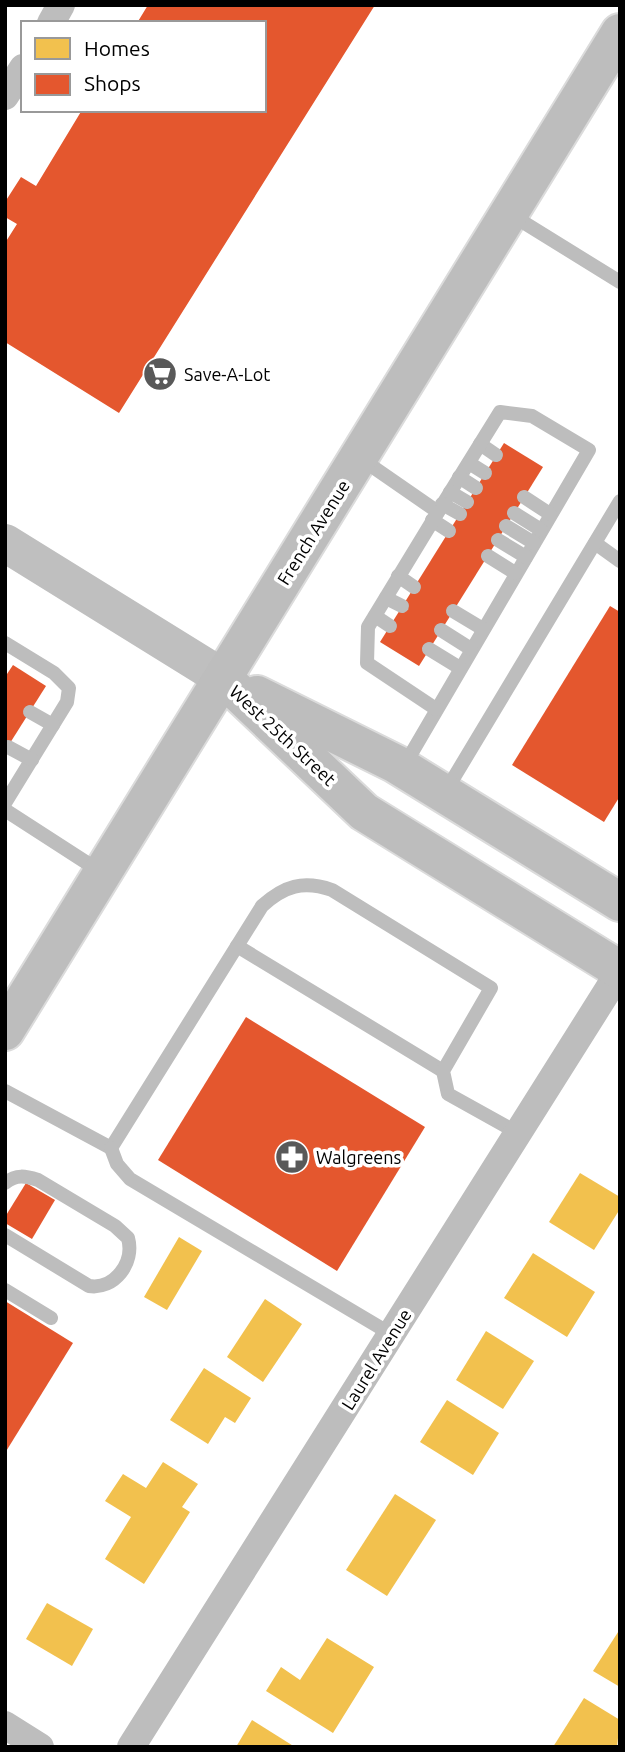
<svg xmlns="http://www.w3.org/2000/svg" width="625" height="1752" font-family="Ubuntu,sans-serif">
	<style>
		.homes { fill: #f2c14e }
		.shops { fill: #e4572e }
		.lines { fill: none; stroke-linecap: round; stroke-linejoin: round }
		.primary-casing { stroke: #dbdbdb; stroke-width: 42 }
		.service { stroke: #bdbdbd; stroke-width: 14 }
		.minor { stroke: #bdbdbd; stroke-width: 28 }
		.secondary { stroke: #bfbfbf; stroke-width: 38 }
		.primary { stroke: #bdbdbd; stroke-width: 38 }
		.labels { text-anchor: middle; dominant-baseline: central; stroke-width: 7; stroke-linejoin: round; paint-order: stroke }
		.poi-label { font-size: 18px; fill: #000; stroke: #fff; text-anchor: start }
		.street-label { font-size: 18px; fill: #000; stroke: #fff }
	</style>
	<rect width="100%" height="100%" fill="#fff"/>
	<!-- homes -->
	<g class="homes">
		<polygon points="580,1173 620,1197 620,1209 594,1250 549,1222"/>
		<polygon points="179,1237 202,1251 167,1310 144,1297"/>
		<polygon points="533,1253 595,1292 567,1337 504,1298"/>
		<polygon points="265,1299 302,1324 263,1382 227,1357"/>
		<polygon points="486,1331 534,1361 503,1409 456,1380"/>
		<polygon points="204,1368 251,1398 235,1423 225,1417 208,1444 170,1420"/>
		<polygon points="447,1400 499,1433 473,1475 420,1442"/>
		<polygon points="163,1462 198,1484 182,1507 190,1512 144,1584 105,1559 131,1517 105,1501 123,1474 146,1488"/>
		<polygon points="395,1494 436,1520 387,1596 346,1570"/>
		<polygon points="47,1603 93,1629 72,1666 26,1639"/>
		<polygon points="620,1629 620,1687 593,1671"/>
		<polygon points="327,1638 374,1667 333,1733 266,1691 281,1667 300,1680"/>
		<polygon points="584,1698 620,1720 617,1747 553,1747"/>
		<polygon points="252,1720 295,1747 236,1747"/>
	</g>
	<!-- shops -->
	<g class="shops">
		<polygon points="148,5 375,5 119,413 5,342 5,243 17,224 5,217 5,202 21,177 36,186 82,110 264,110 264,23 137,23"/>
		<polygon points="504,443 543,467 419,666 380,642"/>
		<polygon points="610,606 620,612 620,796 604,822 512,765"/>
		<polygon points="13,665 46,686 5,751 5,677"/>
		<polygon points="246,1017 425,1127 337,1271 158,1160"/>
		<polygon points="26,1183 55,1200 32,1239 5,1223 5,1217"/>
		<polygon points="5,1301 73,1343 5,1453"/>
	</g>
	<g class="lines">
		<!-- primary casing -->
		<g class="primary-casing">
			<g id="primary">
				<polyline points="223,678 364,812 620,970"/>
				<polyline points="257,695 396,764 620,902"/>
				<polyline points="5,1031 620,33"/>
			</g>
		</g>
		<!-- service -->
		<g class="service">
			<polyline points="510,214 620,282"/>
			<polyline points="480,444 496,455"/>
			<polyline points="360,458 438,512 500,412 532,416 589,450 404,766"/>
			<polyline points="469,463 485,473"/>
			<polyline points="459,477 476,488"/>
			<polyline points="450,492 467,502"/>
			<polyline points="524,497 550,514"/>
			<polyline points="442,504 460,514"/>
			<polyline points="514,513 541,530"/>
			<polyline points="432,520 449,531"/>
			<polyline points="506,526 534,543"/>
			<polyline points="498,540 526,557"/>
			<polyline points="595,543 620,561"/>
			<polyline points="488,556 515,573"/>
			<polyline points="398,576 414,587"/>
			<polyline points="386,598 402,606"/>
			<polyline points="453,611 483,629"/>
			<polyline points="375,616 390,626"/>
			<polyline points="441,630 471,649"/>
			<polyline points="5,643 54,673 69,688 67,702 5,803"/>
			<polyline points="429,649 460,668"/>
			<polyline points="436,709 367,663 368,627 438,512"/>
			<polyline points="30,712 53,725"/>
			<polyline points="8,747 32,760"/>
			<polyline points="444,794 620,501"/>
			<polyline points="5,810 101,872"/>
			<polyline points="237,946 443,1071"/>
			<path d="M5,1091L111,1148L262,906C284,886 303,880 332,890L491,988L443,1071L448,1094L518,1133"/>
			<polyline points="111,1148 117,1164 130,1179 391,1334"/>
			<path d="M5,1183C17,1174 25,1176 38,1180L115,1226L128,1238C135,1263 114,1290 89,1286L5,1235"/>
			<polyline points="5,1290 51,1318"/>
		</g>
		<!-- minor -->
		<g class="minor">
			<polyline points="51,23 61,5"/>
			<polyline points="5,96 23,68"/>
			<polyline points="5,1725 40,1747"/>
			<polyline points="131,1747 620,971"/>
		</g>
		<!-- secondary -->
		<polyline class="secondary" points="5,543 223,678"/>
		<!-- primary -->
		<use href="#primary" class="primary"/>
	</g>
	<!-- icons -->
	<defs>
		<g id="supermarket-disc" transform="scale(1.75)"><circle r="9.5" fill="#595959" stroke="#fff"/><path d="M-6-5.5h2.5l.6 2H6L4.5 2H-2.5L-4.4-4H-6ZM-1.5 3.2a1.3 1.3 0 1 0 .1 0ZM3 3.2a1.3 1.3 0 1 0 .1 0Z" fill="#fff"/></g>
		<g id="pharmacy-disc" transform="scale(1.75)"><circle r="9.5" fill="#595959" stroke="#fff"/><path d="M-2-6h4v4h4v4h-4v4h-4v-4h-4v-4h4Z" fill="#fff"/></g>
	</defs>
	<g fill-rule="evenodd">
		<use href="#supermarket-disc" x="160" y="374"/>
		<use href="#pharmacy-disc" x="292" y="1157"/>
	</g>
	<g class="labels">
		<!-- poi labels -->
		<g class="poi-label">
			<text x="184" y="374">Save-A-Lot</text>
			<text x="316" y="1157">Walgreens</text>
		</g>
		<!-- street labels -->
		<g class="street-label">
			<text transform="translate(313 532) rotate(-58)">French Avenue</text>
			<text transform="translate(283 735) rotate(43)">West 25th Street</text>
			<text transform="translate(376 1359) rotate(-58)">Laurel Avenue</text>
		</g>
	</g>
	<!-- border -->
	<rect width="625" height="1752" fill="none" stroke="#000000" stroke-width="14"/>
	<!-- legend -->
	<rect x="21" y="21" width="245" height="91" fill="#ffffff" stroke="#999999" stroke-width="2"/>
	<rect x="35" y="38" width="35" height="21" fill="#f2c14e" stroke="#999999" stroke-width="2"/>
	<text x="84" y="56" font-size="21" fill="#000000">Homes</text>
	<rect x="35" y="74" width="35" height="21" fill="#e4572e" stroke="#999999" stroke-width="2"/>
	<text x="84" y="91" font-size="21" fill="#000000">Shops</text>
</svg>
